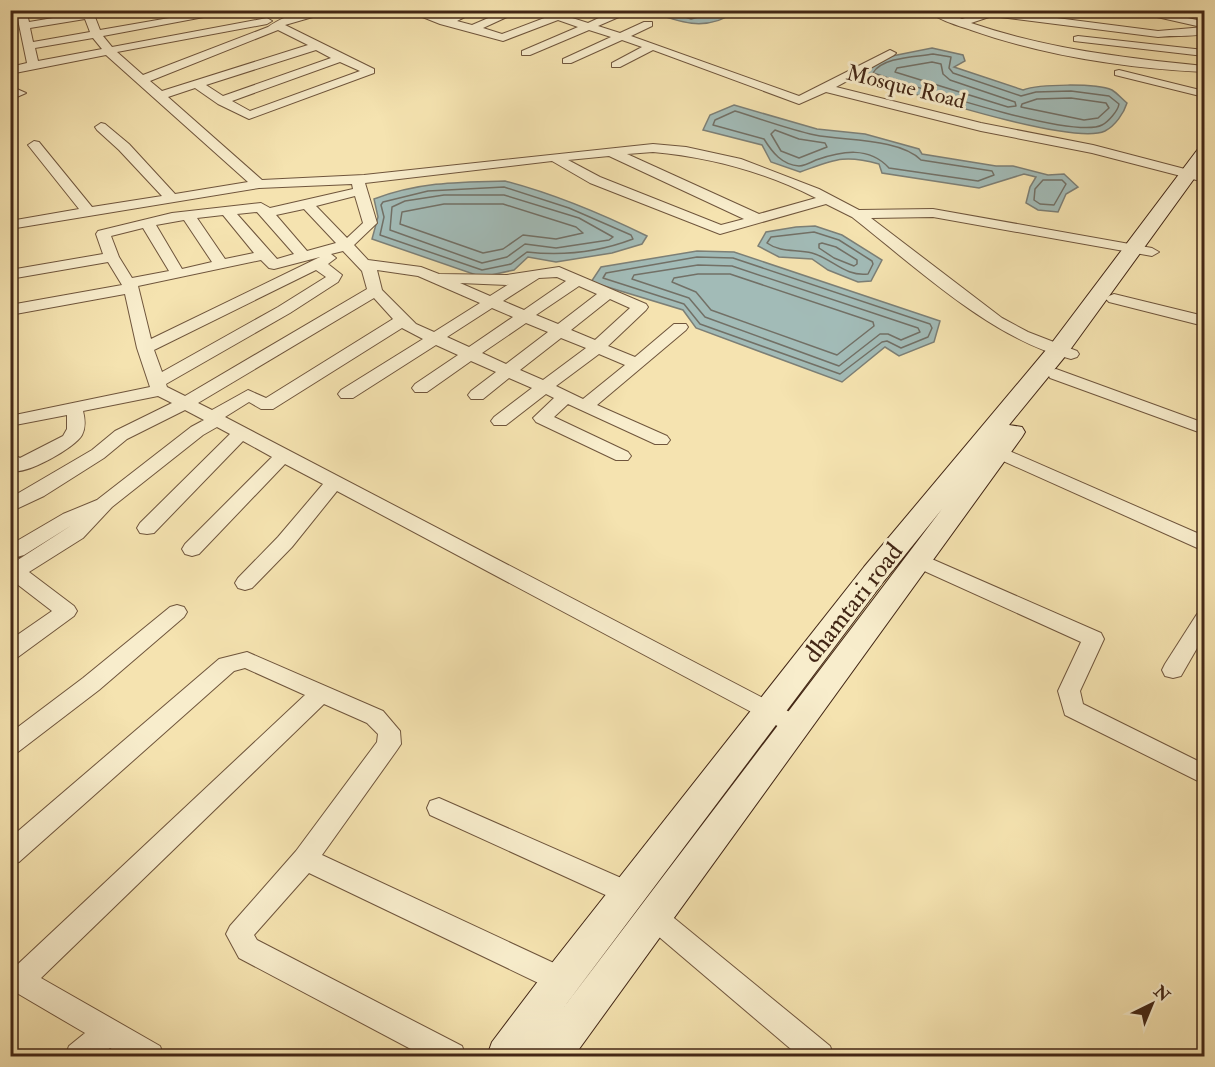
<svg xmlns="http://www.w3.org/2000/svg" width="1215" height="1067" font-family="'IM FELL Double Pica',serif">
	<style>
		.water { fill: #a2bbb7; stroke: #7c7f76; stroke-width: 1.5 }
		.lines { fill: none; stroke-linecap: round; stroke-linejoin: round }
		.shore { stroke: #727066; stroke-width: 1.5 }
		.minor-casing { stroke: #6f553c; stroke-width: 2 }
		.secondary-casing { stroke: #422615; stroke-width: 2 }
		.minor { fill: #f8edcc; fill-rule: evenodd }
		.secondary { fill: #f8edcc; fill-rule: evenodd }
		.labels { text-anchor: middle; dominant-baseline: central; stroke-width: 6; stroke-linejoin: round; paint-order: stroke }
		.far-street-label { font-size: 22px; fill: #422615; stroke: #f8edcc }
		.street-label { font-size: 26px; fill: #422615; stroke: #f8edcc }
	</style>
	<rect width="100%" height="100%" fill="#f5e3b0"/>
	<filter id="stains"><feTurbulence type="fractalNoise" baseFrequency=".00333" numOctaves="4"/><feColorMatrix values="0 0 0 0 .2 0 0 0 0 .09 0 0 0 0 .02 0 0 0 .5 -.17"/></filter>
	<radialGradient id="worn" r=".72"><stop offset=".6" stop-color="#630" stop-opacity="0"/><stop offset="1" stop-color="#630" stop-opacity=".3"/></radialGradient>
	<!-- water -->
	<g class="water">
		<path d="M648,11H647H737C705,33 680,22 648,11Z"/>
		<path d="M932,48L963,55L965,61L954,67L1023,90C1039,84 1096,83 1112,90C1117,93 1122,99 1127,103C1124,113 1115,126 1105,131C1073,146 912,93 872,81L861,70L887,57Z"/>
		<path d="M734,105L817,129L865,134L919,149L922,154L996,166H1013L1048,175L1064,174L1078,187L1066,194L1058,212L1038,210L1026,203L1030,187L1036,177L1024,174L979,188L882,173L879,164C843,154 834,160 800,172L771,162L762,145L703,130L710,115Z"/>
		<path d="M505,181C555,194 600,213 647,236L642,244L612,253L556,262L528,257L514,270L482,277L372,239L378,217L374,199C419,182 458,182 505,181Z"/>
		<polygon points="815,226 842,235 882,260 871,281 858,282 828,270 812,259 779,257 758,246 766,232 796,227"/>
		<polygon points="697,251 734,252 940,321 934,342 899,356 885,347 842,382 696,328 683,310 591,282 601,267"/>
	</g>
	<g class="lines">
		<!-- shore -->
		<g class="shore">
			<polyline points="666,10 691,19 724,10"/>
			<path d="M933,54L951,57L949,68L953,73L1021,96L1036,92L1071,91L1109,96L1119,104C1118,111 1108,122 1102,125C1073,140 911,85 873,73C882,57 916,57 933,54Z"/>
			<polygon points="932,62 941,64 943,74 950,80 1015,102 1016,106 1008,107 895,72 897,68"/>
			<polygon points="1071,98 1106,103 1109,108 1098,118 1084,120 1021,107 1022,104 1037,99"/>
			<path d="M735,111C761,119 788,129 815,135C844,141 899,138 921,160L992,171L994,175L978,181L889,168C869,146 842,151 816,160C812,162 804,166 799,166C782,165 772,152 764,139L713,125L715,120Z"/>
			<polygon points="775,130 799,139 825,143 827,147 799,158 781,151 771,134"/>
			<polygon points="1043,180 1062,180 1066,184 1054,205 1040,204 1034,200 1035,189"/>
			<path d="M504,187L569,208L631,235L633,239C599,252 563,256 527,252L511,264L482,270L380,235L384,217L381,205L383,202L428,191Z"/>
			<polygon points="444,195 504,195 579,218 613,237 609,240 556,248 525,244 507,257 482,263 390,230 392,207 405,201"/>
			<polygon points="444,204 503,204 576,227 583,233 556,239 523,235 503,249 483,253 400,224 402,212"/>
			<path d="M814,232L839,240L872,261L873,264L868,274C845,277 833,259 812,253C796,249 781,253 767,243L771,237Z"/>
			<polygon points="822,243 836,247 857,260 857,264 854,266 834,258 819,248 819,244"/>
			<polygon points="697,257 733,258 930,324 932,328 928,337 901,348 887,341 882,342 840,374 700,324 684,304 603,278 606,273"/>
			<polygon points="698,265 732,266 918,328 920,332 901,340 888,334 880,334 839,366 705,317 689,298 632,279 634,275"/>
			<polygon points="698,274 730,274 873,322 874,326 837,355 711,310 696,292 672,282 674,278"/>
		</g>
		<!-- minor casing -->
		<g class="minor-casing">
			<g id="minor">
				<path d="M16,10H26L29,22L83,13L82,10H123L95,17L100,30L215,10H241L103,36L112,47L267,18L272,21L267,24L117,52L143,75L268,27C289,12 312,10 337,10L285,25L374,69V73L249,119L218,104L195,88L168,97L262,180L364,175L653,144L686,147L741,159L819,189L859,210L933,209L1152,248L1159,252L1152,256L933,217L871,218L1002,318L1028,332L1077,351L1079,354L1077,357L1071,359C991,339 916,267 852,217L826,204L720,234L590,183L552,161L365,183L377,223L354,245L368,260L421,267L439,274L507,275L559,267L646,304L648,307L646,310L608,346L635,357L674,324H686L688,327L686,330L597,405L667,436L670,440L667,444H655L568,404L554,417L628,452L631,456L628,460H616L536,422L533,418L554,398L546,394L506,425H494L491,421L494,417L532,388L509,378L483,399H471L468,395L471,391L496,372L471,361L427,392H415L412,388L415,384L458,355L436,345L353,398H341L338,394L341,390L423,339L402,328L273,409H261L249,402L225,417L803,719L806,725L803,731L795,734L787,731L337,491L292,547L252,588L245,590L238,588L235,583L238,578L278,537L323,484L285,464L199,554L192,556L185,554L182,549L185,544L272,457L243,441L154,533L147,534L140,533L137,528L140,523L230,434L217,427L203,435L112,507L83,538L29,572L74,606L77,611L74,616L18,657L10,659V640L52,611L13,581L10,582V565L72,525L24,555L17,557L10,555V545L63,514L97,500L191,427L204,420L185,410L127,439L104,458L44,496L10,512V498L92,450L115,431L172,403L158,396L83,411C85,419 86,427 82,435C75,448 26,475 12,471L10,453L20,458L63,436L67,429V415L10,426V416L150,387L137,348L125,294L10,315V305L122,285L108,262L10,279V270L103,254L96,234L98,231L172,213L261,203L270,208L353,189L352,184L259,188L10,229V221L79,209L28,145L34,141L39,142L92,207L162,196L119,150L97,130L95,127L101,123L105,124L129,144L175,194L248,182L106,55L10,74V67L27,63ZM85,19L90,32L33,42L30,28ZM278,30L308,45L162,91L150,81ZM93,38L102,49L38,61L35,48ZM316,50L331,58L223,96L206,85ZM340,62L360,71L250,111L232,101ZM653,152C709,157 765,172 816,198L759,214L627,154ZM609,156L744,219L721,225L600,177L568,160ZM355,196L363,223L347,238L316,206ZM304,209L336,243L307,251L276,215ZM257,212L294,254L277,259L237,214ZM223,215L254,253L225,259L197,218ZM184,220L212,262L182,269L156,225ZM143,228L169,271L132,278L119,257L111,236ZM343,251L362,271L367,289L185,396L167,387L166,384L290,313L338,282L342,275L328,264L336,258L331,254ZM320,257L151,339L138,286L261,260L269,268L274,269ZM316,270L326,277L278,307L162,372L154,350ZM377,270L418,276L480,303L434,332L416,324L382,290ZM557,277L566,281L524,310L503,301L539,278ZM460,283L507,285L509,284L490,296ZM579,286L597,294L558,324L536,315ZM374,298L393,319L266,398L248,390L212,410L198,403ZM610,299L630,308L595,340L571,330ZM492,308L513,317L469,347L447,337ZM526,323L548,332L506,364L482,353ZM561,338L586,348L543,380L520,370ZM599,354L625,365L583,399L556,386Z"/>
				<polygon points="405,10 423,10 446,17 463,10 478,10 457,21 472,25 507,10 522,10 483,28 502,34 547,17 531,10 561,12 566,16 588,23 616,10 629,10 628,13 598,26 620,33 644,22 652,22 652,26 631,36 799,96 890,50 896,53 894,55 836,87 981,123 1093,145 1204,174 1204,182 1092,153 981,131 826,92 799,104 653,50 620,67 612,67 612,63 642,47 622,40 571,63 563,63 563,59 611,37 589,30 530,55 522,55 522,51 578,27 558,20 503,41 440,24"/>
				<path d="M926,10H941L962,19L987,11L995,10L1158,31L1204,27V34C1189,37 1173,35 1158,37L992,16L971,23C1047,49 1125,58 1204,66V72C1126,68 1045,56 971,30C956,25 939,20 926,10Z"/>
				<polygon points="1126,10 1150,10 1197,20 1202,23 1197,26"/>
				<polygon points="1078,36 1204,50 1204,56 1074,41 1074,37"/>
				<polygon points="1119,70 1204,91 1204,97 1115,75 1115,71"/>
				<polygon points="10,86 26,93 10,100"/>
				<polygon points="1114,294 1204,316 1204,326 1109,302 1106,299 1109,296"/>
				<polygon points="1056,369 1204,423 1204,434 1050,378 1048,374 1050,370"/>
				<polygon points="998,446 1204,536 1204,551 992,456 989,452 992,448"/>
				<polygon points="918,553 1101,633 1104,639 1080,691 1083,704 1204,764 1204,784 1065,715 1058,691 1081,642 911,565 908,560 911,555"/>
				<polygon points="177,605 184,607 187,612 184,617 99,690 18,752 10,755 10,733 83,678 170,607"/>
				<polygon points="1204,611 1204,636 1181,676 1173,678 1165,676 1162,670 1165,664 1197,614"/>
				<polygon points="247,652 383,711 400,731 401,744 397,750 322,855 571,971 575,980 571,989 561,993 551,989 309,873 254,935 257,940 462,1046 466,1056 424,1056 239,958 226,934 230,926 296,851 377,742 378,734 367,723 324,704 41,978 160,1046 164,1056 124,1056 110,1048 100,1056 65,1056 69,1046 85,1033 10,989 10,962 18,964 305,695 245,668 234,671 19,862 10,865 10,838 219,659"/>
				<polygon points="439,798 628,881 636,887 640,895 636,903 627,906 610,897 430,815 427,808 430,801"/>
				<polygon points="654,905 663,909 830,1046 834,1056 799,1056 645,925 641,917 645,909"/>
			</g>
		</g>
		<!-- secondary casing -->
		<g class="secondary-casing">
			<path id="secondary" d="M1204,148V165L1067,354L1009,425L1022,427L1025,432L1022,437L574,1056H532L534,1049L529,1056H487L492,1042L548,968L864,567L1051,344L1198,149ZM942,509L564,1007L884,581Z"/>
		</g>
		<!-- minor -->
		<use href="#minor" class="minor"/>
		<!-- secondary -->
		<use href="#secondary" class="secondary"/>
	</g>
	<g class="labels">
		<!-- far-street labels -->
		<g class="far-street-label">
			<text transform="translate(906 87) rotate(14)">Mosque Road</text>
		</g>
		<!-- street labels -->
		<g class="street-label">
			<text transform="translate(853 603) rotate(-52)">dhamtari road</text>
		</g>
	</g>
	<!-- margin -->
	<rect width="1215" height="1067" fill="none" stroke="#f5e3b0" stroke-width="36"/>
	<rect x="12" y="12" width="1191" height="1043" fill="none" stroke="#422615" stroke-width="3"/>
	<rect x="18" y="18" width="1179" height="1031" fill="none" stroke="#422615" stroke-width="1.5"/>
	<!-- north arrow -->
	<g transform="translate(1152 1004) rotate(43)" stroke="#f8edcc" stroke-width="4.5" paint-order="stroke">
	<path d="M0-4.5L10 22L0 15L-10 22Z" fill="#422615"/>
	<text y="-9" font-size="16" font-weight="bold" text-anchor="middle" fill="#422615">N</text>
	</g>
	<rect width="100%" height="100%" filter="url(#stains)"/>
	<rect width="100%" height="100%" fill="url(#worn)"/>
</svg>
